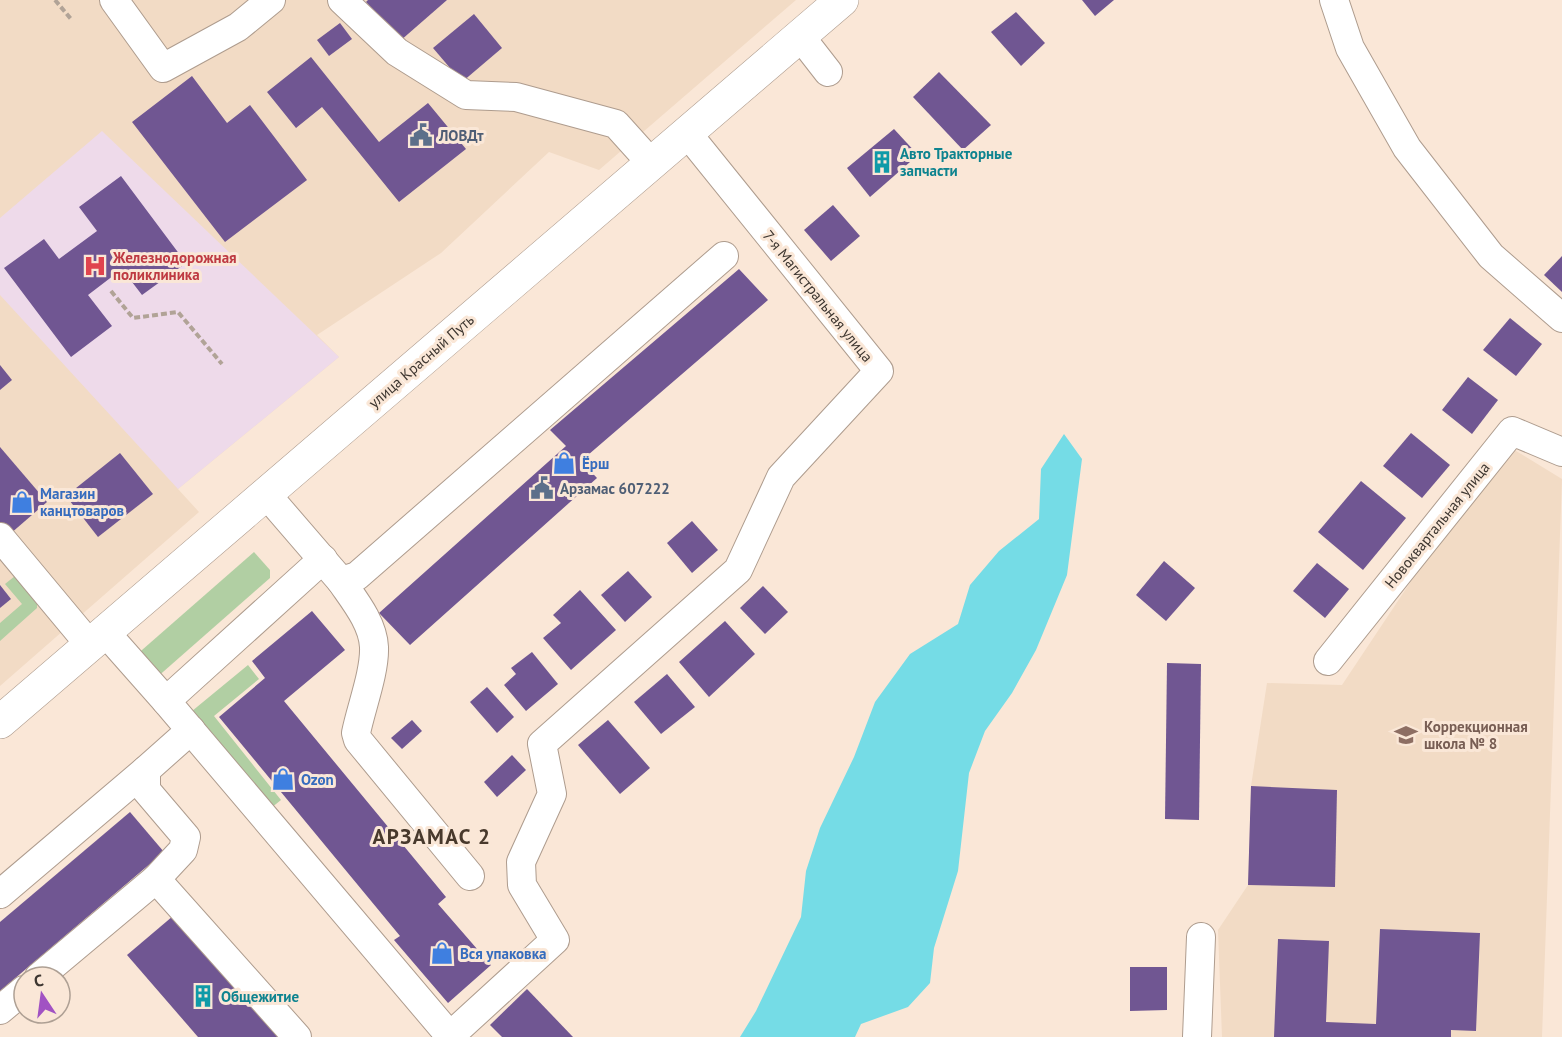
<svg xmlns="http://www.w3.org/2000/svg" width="1562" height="1037" font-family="'PT Sans',sans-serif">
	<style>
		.built { fill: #f2dbc5 }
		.medical { fill: #eedaea }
		.green { fill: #b1cfa3 }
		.water { fill: #75dce6 }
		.building { fill: #705692 }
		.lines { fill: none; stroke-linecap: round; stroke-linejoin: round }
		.minor-casing { stroke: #ae9c8e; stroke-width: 30 }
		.major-casing { stroke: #ae9c8e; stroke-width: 34 }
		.path { stroke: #b1a397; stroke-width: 4; stroke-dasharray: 6 3; stroke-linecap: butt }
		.minor { stroke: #fff; stroke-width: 28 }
		.major { stroke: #fff; stroke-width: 33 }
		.labels { text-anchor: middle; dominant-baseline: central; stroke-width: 6; stroke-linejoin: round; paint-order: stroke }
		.service-label { font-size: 15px; font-weight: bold; fill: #4e5e75; stroke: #fae7d7; text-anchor: start }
		.culture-label { font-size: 15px; font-weight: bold; fill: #0d838f; stroke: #fae7d7; text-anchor: start }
		.health-label { font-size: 15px; font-weight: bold; fill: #be3a42; stroke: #fae7d7; text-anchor: start }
		.street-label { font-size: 15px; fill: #3d3630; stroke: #fae7d7 }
		.shop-label { font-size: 15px; font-weight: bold; fill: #366cbe; stroke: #fae7d7; text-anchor: start }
		.education-label { font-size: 15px; font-weight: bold; fill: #785e54; stroke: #fae7d7; text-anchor: start }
		.district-label { font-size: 21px; font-weight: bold; letter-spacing: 1.5px; fill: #48392c; stroke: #fae7d7 }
	</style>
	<rect width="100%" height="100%" fill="#fae7d7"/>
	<!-- built -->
	<g class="built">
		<polygon points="0,0 796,0 599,170 549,152 441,253 317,335 339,357 178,489 199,512 0,686"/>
		<polygon points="1503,443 1562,479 1542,1037 1222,1037 1218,930 1248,885 1251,786 1267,683 1342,685"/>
	</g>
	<!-- medical -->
	<polygon class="medical" points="102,131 339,357 178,489 0,295 0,218"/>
	<!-- green -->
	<g class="green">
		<polygon points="254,552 270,570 270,578 155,679 134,657"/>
		<polygon points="15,576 37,601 37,608 0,641 0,623 22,604 5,584"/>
		<polygon points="248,665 259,679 214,716 281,800 266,812 186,716"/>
	</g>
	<!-- water -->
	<polygon class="water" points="1064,434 1082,459 1067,575 1036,650 1012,693 985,731 969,773 958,871 934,948 930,983 908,1007 861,1024 855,1037 740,1037 756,1011 801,917 806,871 820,828 854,757 875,702 910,654 958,624 970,585 999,551 1039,519 1041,469"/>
	<!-- building -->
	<g class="building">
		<polygon points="368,0 447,0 400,41 366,2"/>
		<polygon points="1082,0 1114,0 1095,16"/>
		<polygon points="1016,12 1045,43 1021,66 991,32"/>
		<polygon points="474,14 502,48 462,82 433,48"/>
		<polygon points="340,23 352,39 329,56 317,40"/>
		<polygon points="311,57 379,142 428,103 466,149 399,202 322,107 296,128 267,92"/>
		<polygon points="939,72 991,125 963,150 913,97"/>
		<polygon points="192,76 227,123 250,105 307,180 225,242 132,122"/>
		<polygon points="894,129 918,155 870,197 847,168"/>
		<polygon points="121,176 186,263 142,295 122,269 88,295 112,326 71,357 4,268 44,239 59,259 97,231 79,207"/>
		<polygon points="833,205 860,236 831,261 804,230"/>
		<polygon points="1562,256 1562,292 1544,275"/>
		<polygon points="739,269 768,300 581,461 597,478 410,645 379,613 566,446 550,430"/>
		<polygon points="1510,318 1542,344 1516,376 1483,350"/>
		<polygon points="0,365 12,380 0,390"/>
		<polygon points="1468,377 1498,400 1472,434 1442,410"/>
		<polygon points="1411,433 1450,465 1422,498 1383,466"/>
		<polygon points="0,447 47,502 10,534 0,522"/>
		<polygon points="120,453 153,494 98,537 66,496"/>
		<polygon points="1361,481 1406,518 1363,570 1318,532"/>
		<polygon points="692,521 718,550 692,573 667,543"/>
		<polygon points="1164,561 1195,588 1166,621 1136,595"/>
		<polygon points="1317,563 1349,589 1325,618 1293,591"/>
		<polygon points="628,571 652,597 625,622 601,595"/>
		<polygon points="0,585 11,599 0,608"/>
		<polygon points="763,586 788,612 765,634 740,608"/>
		<polygon points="580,590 616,630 571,670 543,638 561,623 553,615"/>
		<polygon points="312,611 345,650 284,701 446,897 438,904 491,965 448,1003 394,940 400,936 219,717 265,678 252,661"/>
		<polygon points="725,621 755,654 709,697 679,662"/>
		<polygon points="532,652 558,684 526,711 504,685 516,674 511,668"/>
		<polygon points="1167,663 1201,664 1199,820 1165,819"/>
		<polygon points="667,674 695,707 661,734 634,702"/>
		<polygon points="487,687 514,717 497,733 470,702"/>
		<polygon points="412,720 422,731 402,749 391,738"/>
		<polygon points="608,720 650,768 620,794 578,745"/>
		<polygon points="512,755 526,770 497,797 484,782"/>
		<polygon points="1251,786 1337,790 1335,887 1248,885"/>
		<polygon points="130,812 164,852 0,991 0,922"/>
		<polygon points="173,916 278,1037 198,1037 127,955"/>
		<polygon points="1380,929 1480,933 1476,1031 1451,1030 1451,1037 1274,1037 1278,939 1329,941 1326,1022 1376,1024"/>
		<polygon points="1130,967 1167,967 1167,1010 1130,1011"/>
		<polygon points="527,989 573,1037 502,1037 490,1025"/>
	</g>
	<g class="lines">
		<!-- minor casing -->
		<g class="minor-casing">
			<g id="minor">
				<polyline points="114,0 163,68 238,27 271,0"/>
				<polyline points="342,0 397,52 466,95 516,97 616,124 652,164"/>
				<polyline points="1334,0 1350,48 1407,148 1491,256 1562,318"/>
				<polyline points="800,36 828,72"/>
				<polyline points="266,494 341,581 357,576 724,256"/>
				<polyline points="0,537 90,645"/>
				<path d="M341,581C354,600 373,623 374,647C375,672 361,708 356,733L358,740L470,876"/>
				<polyline points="105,632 166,701 450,1036 555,940 522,885 521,862 552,794 542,744 738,570 781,477 879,371 687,133"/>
				<polyline points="1328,661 1512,431 1562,452"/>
				<polyline points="166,701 323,559"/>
				<polyline points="156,879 183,850 186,837 146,790 146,770 191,730"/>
				<polyline points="0,894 146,770"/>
				<polyline points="39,977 156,879 297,1037"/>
				<polyline points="0,1010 24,990"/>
				<polyline points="1197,1037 1201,937"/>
			</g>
		</g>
		<!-- major casing -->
		<g class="major-casing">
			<polyline id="major" points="0,722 842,0"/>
		</g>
		<!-- path -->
		<g class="path">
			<polyline points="55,0 71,19"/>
			<polyline points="111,291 133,318 178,312 222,364"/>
		</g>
		<!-- minor -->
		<use href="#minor" class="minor"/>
		<!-- major -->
		<use href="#major" class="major"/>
	</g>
	<!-- icons -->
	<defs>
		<g id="civic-bare" transform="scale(1.8)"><path d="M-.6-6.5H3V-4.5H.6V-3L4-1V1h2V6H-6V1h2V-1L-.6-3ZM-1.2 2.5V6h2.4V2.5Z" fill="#5c6f8a" stroke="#fae7d7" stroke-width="2.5" paint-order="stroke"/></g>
		<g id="building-bare" transform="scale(1.8)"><path d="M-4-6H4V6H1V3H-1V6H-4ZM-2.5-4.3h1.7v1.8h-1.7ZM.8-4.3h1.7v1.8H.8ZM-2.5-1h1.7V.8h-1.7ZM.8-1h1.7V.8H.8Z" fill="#0f9aa8" stroke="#fae7d7" stroke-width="2.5" paint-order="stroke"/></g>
		<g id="hospital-bare" transform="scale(1.8)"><path d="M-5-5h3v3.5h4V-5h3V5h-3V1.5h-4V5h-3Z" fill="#e0444e" stroke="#fae7d7" stroke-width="2.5" paint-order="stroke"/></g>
		<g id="shop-bare" transform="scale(1.8)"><path d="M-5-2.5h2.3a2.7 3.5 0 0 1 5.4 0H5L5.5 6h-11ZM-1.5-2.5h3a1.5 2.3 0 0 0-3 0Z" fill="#3f7fe0" stroke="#fae7d7" stroke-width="2.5" paint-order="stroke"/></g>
		<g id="school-bare" transform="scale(1.8)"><path d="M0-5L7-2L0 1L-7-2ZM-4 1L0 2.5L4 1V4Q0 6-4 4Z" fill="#8d6e63" stroke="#fae7d7" stroke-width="2.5" paint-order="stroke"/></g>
	</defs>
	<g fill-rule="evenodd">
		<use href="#civic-bare" x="421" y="135"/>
		<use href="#building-bare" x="882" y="162"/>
		<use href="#hospital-bare" x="95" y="266"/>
		<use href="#shop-bare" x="564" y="463"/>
		<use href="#civic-bare" x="542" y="488"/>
		<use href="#shop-bare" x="22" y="502"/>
		<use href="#school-bare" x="1406" y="735"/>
		<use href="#shop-bare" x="283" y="779"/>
		<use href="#shop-bare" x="442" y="953"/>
		<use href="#building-bare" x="203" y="996"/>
	</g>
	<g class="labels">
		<!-- service labels -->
		<g class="service-label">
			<text x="439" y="135">ЛОВДт</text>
			<text x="560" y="488">Арзамас 607222</text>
		</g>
		<!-- culture labels -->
		<g class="culture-label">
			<text x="900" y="153">Авто Тракторные<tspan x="900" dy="17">запчасти</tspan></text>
			<text x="221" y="996">Общежитие</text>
		</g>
		<!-- health labels -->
		<g class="health-label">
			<text x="113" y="257">Железнодорожная<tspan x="113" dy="17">поликлиника</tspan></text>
		</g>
		<!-- street labels -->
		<g class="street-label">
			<text transform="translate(818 296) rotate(51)">7-я Магистральная улица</text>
			<text transform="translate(421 361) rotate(-41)">улица Красный Путь</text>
			<text transform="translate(1437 525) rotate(-51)">Новоквартальная улица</text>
		</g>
		<!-- shop labels -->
		<g class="shop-label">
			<text x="582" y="463">Ёрш</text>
			<text x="40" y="493">Магазин<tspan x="40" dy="17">канцтоваров</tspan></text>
			<text x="301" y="779">Ozon</text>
			<text x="460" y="953">Вся упаковка</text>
		</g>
		<!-- education labels -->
		<g class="education-label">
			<text x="1424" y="726">Коррекционная<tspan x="1424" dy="17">школа № 8</tspan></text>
		</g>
		<!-- district labels -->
		<g class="district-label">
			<text x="432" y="836">АРЗАМАС 2</text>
		</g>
	</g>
	<!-- north arrow -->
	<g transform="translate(42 995) rotate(347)"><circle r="28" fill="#fae7d7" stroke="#aea094" stroke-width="1.5"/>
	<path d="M0-4.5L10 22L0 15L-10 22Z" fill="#a152c3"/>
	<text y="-9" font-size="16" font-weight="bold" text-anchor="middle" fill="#3d3630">С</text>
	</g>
</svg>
